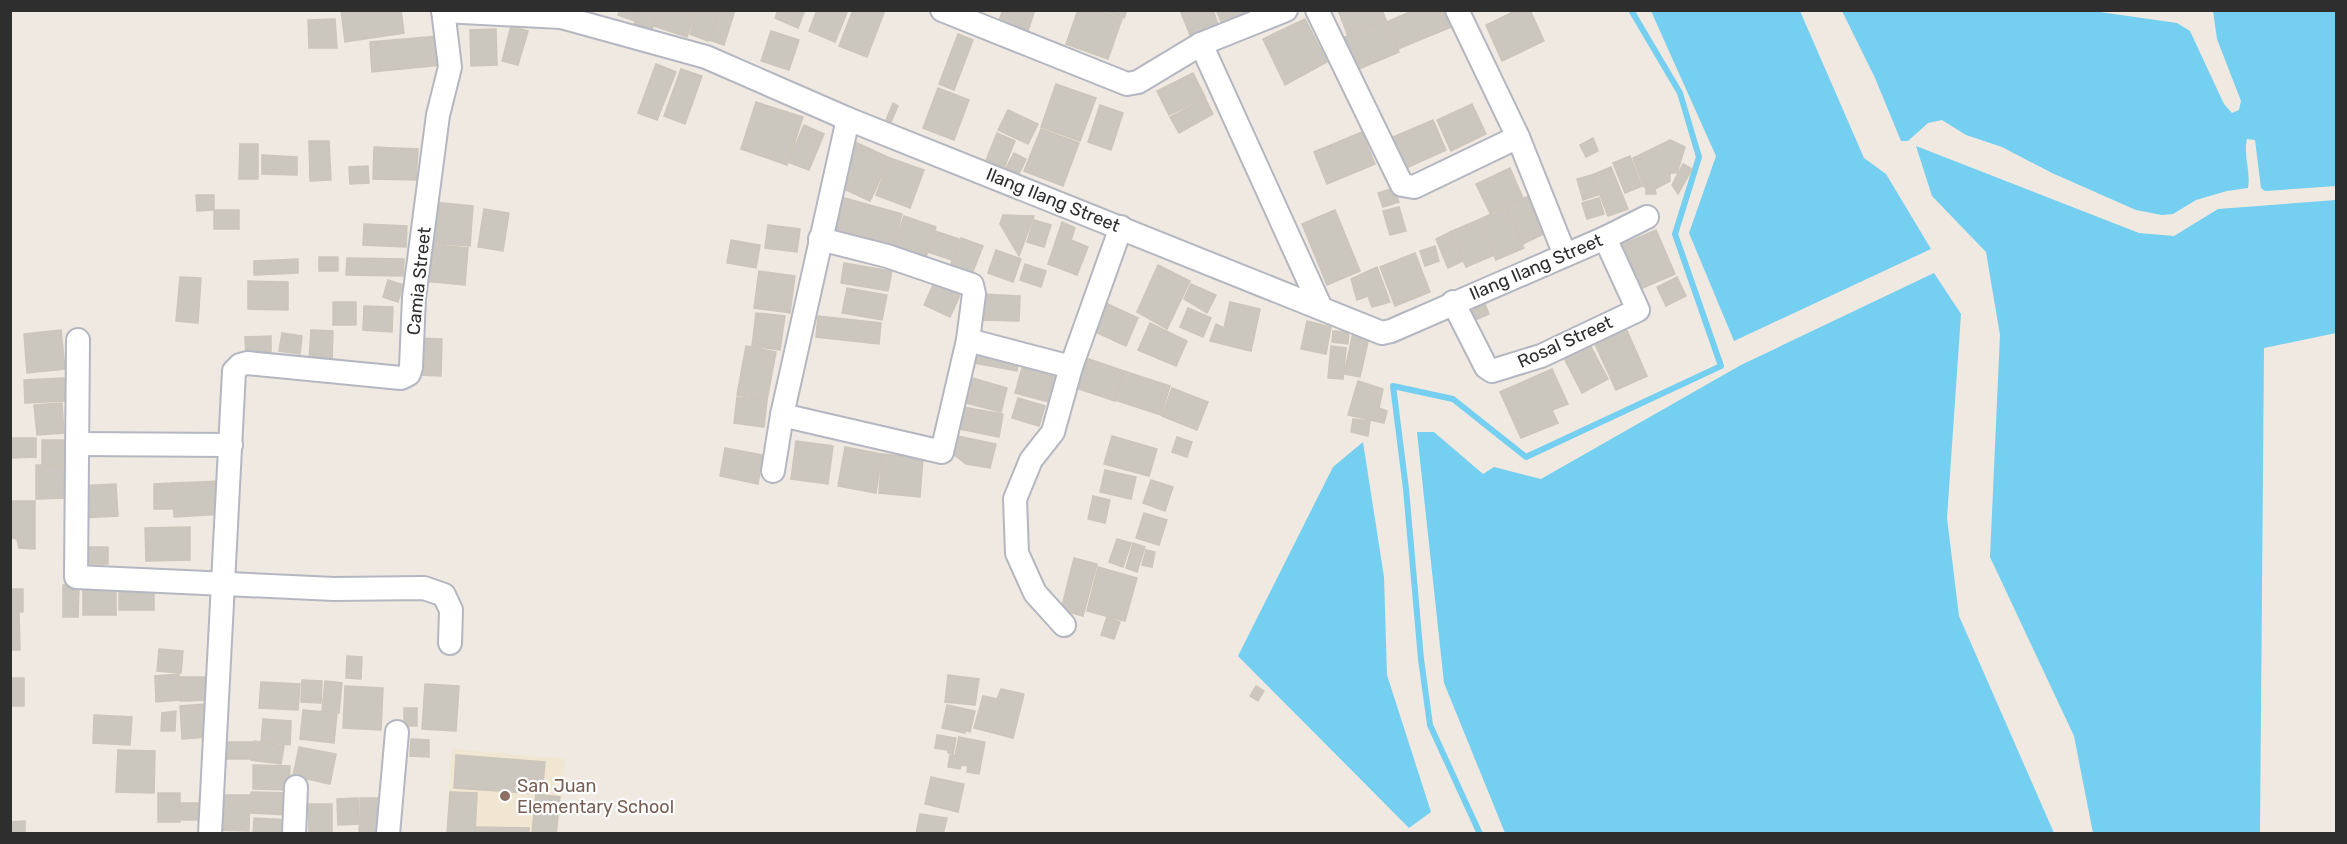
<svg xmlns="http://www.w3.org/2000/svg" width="2347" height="844" font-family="Rubik,sans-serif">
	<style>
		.education { fill: #f0e6d1 }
		.water { fill: #75cff0 }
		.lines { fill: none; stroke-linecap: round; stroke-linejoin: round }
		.stream { stroke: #75cff0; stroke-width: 6 }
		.building { fill: #cbc7bf; stroke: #cbc5ba; stroke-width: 1.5 }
		.minor-casing { stroke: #b4b7c1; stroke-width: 26 }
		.minor { stroke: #fff; stroke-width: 22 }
		.education-dot { fill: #8d6e63; stroke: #fff; stroke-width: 2 }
		.labels { text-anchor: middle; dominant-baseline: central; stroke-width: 4.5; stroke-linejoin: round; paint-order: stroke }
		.street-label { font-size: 18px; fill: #2e2e2e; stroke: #fff }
		.education-label { font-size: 18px; fill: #785e54; stroke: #fff; text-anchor: start }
	</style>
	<rect width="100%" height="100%" fill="#efe9e1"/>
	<!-- education -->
	<polygon class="education" points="452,749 565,759 558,833 446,834"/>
	<!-- water -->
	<g class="water">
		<polygon points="1651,11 1800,11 1864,158 1886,174 1931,249 1734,341 1689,233 1716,156"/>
		<path d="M2093,11L2177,23L2190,31L2224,104L2232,113L2239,110L2241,101L2217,39L2213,11H2336V186L2265,191L2261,188L2255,140L2247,139C2243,155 2251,172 2248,188L2227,191L2196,200L2173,214L2162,215L2136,210L2052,173L2002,147L1966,135L1942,120L1928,123L1908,141H1901L1875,78L1842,11Z"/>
		<polygon points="1916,146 2139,233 2174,236 2218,209 2336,200 2336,333 2264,348 2260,833 2093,833 2074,736 1990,557 2000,335 1986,252 1932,196"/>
		<polygon points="1934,273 1961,314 1947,518 1959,616 2054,833 1505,833 1444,683 1417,432 1434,432 1483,474 1494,467 1541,479 1741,365"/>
		<polygon points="1363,442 1384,577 1387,675 1431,812 1409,828 1238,656 1333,467"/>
	</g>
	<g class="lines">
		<!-- stream -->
		<polyline class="stream" points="1480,834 1430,725 1421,659 1406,489 1393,386 1453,399 1526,457 1721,366 1675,234 1699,157 1680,93 1631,10"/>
	</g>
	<!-- building -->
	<g class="building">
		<polygon points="341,10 401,10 404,33 345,42"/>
		<polygon points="620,10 639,10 635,21 618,15"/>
		<polygon points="640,10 659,10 652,29 634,24"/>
		<polygon points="659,10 696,10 687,37 654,26"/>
		<polygon points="697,10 720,10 708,41 690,34"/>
		<polygon points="720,10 735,10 724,45 709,40"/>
		<polygon points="778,10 805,10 798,28 775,18"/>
		<polygon points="817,10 848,10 835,42 809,31"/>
		<polygon points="853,10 885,10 867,57 839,46"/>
		<polygon points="1003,10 1035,10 1027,33 998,23"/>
		<polygon points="1078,10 1097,10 1122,19 1108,59 1066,44"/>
		<polygon points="1102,10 1127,10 1124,18"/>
		<polygon points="1180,10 1213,10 1218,24 1190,35"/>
		<polygon points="1216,10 1246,10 1248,15 1223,26"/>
		<polygon points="1338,10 1382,10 1386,20 1348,36"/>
		<polygon points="1414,10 1444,10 1451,27 1398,49 1387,22"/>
		<polygon points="1517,10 1530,10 1544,41 1502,61 1486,25"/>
		<polygon points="335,19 337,48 309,48 308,20"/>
		<polygon points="1305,19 1327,62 1285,85 1263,39"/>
		<polygon points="1386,20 1399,52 1359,69 1345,37"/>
		<polygon points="511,26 528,31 518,65 502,61"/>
		<polygon points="496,29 497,65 471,66 470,30"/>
		<polygon points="771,31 799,40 789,70 761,61"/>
		<polygon points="958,34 973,40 954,90 939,84"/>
		<polygon points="438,36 441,65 372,72 370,42"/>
		<polygon points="656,64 676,72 657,120 638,113"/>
		<polygon points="681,69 702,76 685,124 664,116"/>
		<polygon points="1193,73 1205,97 1169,115 1157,91"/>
		<polygon points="1056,84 1096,98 1080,141 1041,127"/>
		<polygon points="938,88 969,100 954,140 923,128"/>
		<polygon points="1205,98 1213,114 1179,133 1170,117"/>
		<polygon points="756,102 803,117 787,165 741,149"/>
		<polygon points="893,103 898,106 891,122 886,120"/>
		<polygon points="1472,104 1486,134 1451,151 1437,120"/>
		<polygon points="1100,105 1123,113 1111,150 1088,142"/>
		<polygon points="1008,110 1038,124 1028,144 998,130"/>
		<polygon points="1433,120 1446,150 1404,169 1391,138"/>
		<polygon points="804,125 824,134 809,170 788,162"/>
		<polygon points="1041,129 1079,143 1063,186 1024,171"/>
		<polygon points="1362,132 1375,164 1327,184 1314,152"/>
		<polygon points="997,133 1015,141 1004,168 986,160"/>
		<polygon points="1593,138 1598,151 1586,157 1580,145"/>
		<polygon points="1670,140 1685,147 1677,173 1670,173 1670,181 1655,189 1656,194 1646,194 1646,187 1644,187 1633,158"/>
		<polygon points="309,141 329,141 331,180 310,181"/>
		<polygon points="855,142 890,158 870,201 835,185"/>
		<polygon points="240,144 258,144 258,179 239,179"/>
		<polygon points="374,147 418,149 416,180 373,179"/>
		<polygon points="1014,153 1026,159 1019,174 1006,168"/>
		<polygon points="262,155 297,157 297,175 262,174"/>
		<polygon points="1630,156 1642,186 1625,193 1613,163"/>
		<polygon points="890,158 924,170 910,208 876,195"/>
		<polygon points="1683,164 1692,169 1678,194 1672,185"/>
		<polygon points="368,166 369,183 350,184 349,167"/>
		<polygon points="1611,167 1628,209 1608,216 1592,175"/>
		<polygon points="1510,168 1523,198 1490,213 1476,184"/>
		<polygon points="1592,175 1598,195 1583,200 1577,179"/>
		<polygon points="1394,188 1399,202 1383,207 1378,193"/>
		<polygon points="1533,194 1550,231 1523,244 1506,207"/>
		<polygon points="196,195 214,195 214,210 197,211"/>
		<polygon points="841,197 902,214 893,248 832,231"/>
		<polygon points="1599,198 1604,214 1587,219 1582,203"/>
		<polygon points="432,202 473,206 470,246 428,243"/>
		<polygon points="1399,207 1406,231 1390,235 1383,211"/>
		<polygon points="1506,207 1524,248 1496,260 1478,220"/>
		<polygon points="484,209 509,213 503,251 478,247"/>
		<rect x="214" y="210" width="25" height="19"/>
		<polygon points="1335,210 1360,271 1327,285 1302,224"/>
		<polygon points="1003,215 1034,216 1019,256 1000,224"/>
		<polygon points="904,216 936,227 926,257 894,245"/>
		<polygon points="1034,220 1051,225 1044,247 1027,242"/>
		<polygon points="1478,220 1494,255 1466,267 1450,232"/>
		<polygon points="1062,222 1075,228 1071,240 1088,247 1077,275 1048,264"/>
		<polygon points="364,224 407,226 406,247 363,245"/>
		<polygon points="768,225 800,229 797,252 765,248"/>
		<polygon points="1656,230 1675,274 1638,290 1619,246"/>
		<polygon points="935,231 959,239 952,260 928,252"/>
		<polygon points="1450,232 1463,261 1448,268 1436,239"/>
		<polygon points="961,238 983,246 972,274 950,266"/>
		<polygon points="731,240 760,245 756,268 727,263"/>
		<polygon points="426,244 468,248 465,285 422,281"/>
		<polygon points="1435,246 1439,261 1425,266 1420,251"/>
		<polygon points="996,250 1021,259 1013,282 988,273"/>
		<polygon points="1415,253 1430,292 1395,306 1380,267"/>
		<rect x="319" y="257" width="19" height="14"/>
		<polygon points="347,258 404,259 403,276 346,275"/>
		<polygon points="298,259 298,273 254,275 254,261"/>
		<polygon points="844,263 892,271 888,291 841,283"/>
		<polygon points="1025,264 1046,271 1041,287 1020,280"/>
		<polygon points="1158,265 1190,281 1167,329 1137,312"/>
		<polygon points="1377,267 1390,302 1372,307 1368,296 1357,300 1351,279"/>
		<polygon points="759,271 795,276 790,313 754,308"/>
		<polygon points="180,277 201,278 198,323 176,321"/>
		<polygon points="1677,277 1686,296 1666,306 1657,287"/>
		<polygon points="388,280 403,285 398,302 383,297"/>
		<polygon points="248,281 288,282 288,310 248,309"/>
		<polygon points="934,283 960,295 950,317 924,305"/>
		<polygon points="1191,284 1216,295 1207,313 1184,299"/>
		<polygon points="847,288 887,295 882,320 842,313"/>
		<polygon points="982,294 1020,296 1019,321 981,320"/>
		<polygon points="1483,299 1489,314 1473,321 1467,305"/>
		<polygon points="1101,301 1138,318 1126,346 1089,329"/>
		<rect x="333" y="302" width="23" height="23"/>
		<polygon points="1230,302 1260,309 1251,351 1210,341 1216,324 1224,328"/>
		<polygon points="364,306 393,307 392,332 363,330"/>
		<polygon points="1188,308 1211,318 1203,337 1180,327"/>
		<polygon points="756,313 785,316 780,350 752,346"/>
		<polygon points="818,316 881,323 879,344 816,337"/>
		<polygon points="1307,321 1331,327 1326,354 1301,349"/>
		<polygon points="1150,323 1187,341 1176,366 1138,350"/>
		<polygon points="1625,326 1647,376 1616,390 1593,340"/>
		<polygon points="61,330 65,369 27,373 24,334"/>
		<polygon points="311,330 333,331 332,364 309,363"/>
		<polygon points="1333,331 1349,332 1348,344 1332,342"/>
		<polygon points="282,333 302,336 300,354 279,351"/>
		<polygon points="1353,333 1369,337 1360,377 1344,374"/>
		<polygon points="271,336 271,352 246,354 245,337"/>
		<polygon points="416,338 442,339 441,376 416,375"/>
		<polygon points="1588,341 1608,379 1582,393 1562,354"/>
		<polygon points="746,346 776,352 767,400 737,395"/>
		<polygon points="1331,346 1346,348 1343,379 1328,378"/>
		<polygon points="971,347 1020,356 1017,371 968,362"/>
		<polygon points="1086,358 1124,371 1115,401 1076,388"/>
		<polygon points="1022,368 1060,378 1053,403 1015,393"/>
		<polygon points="1552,369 1568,404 1552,410 1558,423 1521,438 1500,392"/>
		<polygon points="1124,371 1170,386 1161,415 1115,400"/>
		<polygon points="969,377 1007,388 1001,412 962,402"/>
		<polygon points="64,378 65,401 25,403 24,380"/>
		<polygon points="1358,381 1383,389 1379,408 1387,411 1384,423 1348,415"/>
		<polygon points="1172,388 1208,402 1197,430 1162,416"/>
		<polygon points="737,397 767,400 764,427 734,423"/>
		<polygon points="1018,398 1045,406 1039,426 1012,418"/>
		<polygon points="62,403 64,433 37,435 34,405"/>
		<polygon points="963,407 1003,414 999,437 959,429"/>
		<polygon points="1353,419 1370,421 1368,436 1351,432"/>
		<polygon points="953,435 996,444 990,468 966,464 948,450"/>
		<polygon points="1112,436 1157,449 1149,476 1104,464"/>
		<polygon points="1177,437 1192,442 1187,457 1172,452"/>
		<polygon points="11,438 36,438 36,457 11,458"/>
		<rect x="42" y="440" width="23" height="25"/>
		<polygon points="796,441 833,446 828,484 791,479"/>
		<polygon points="845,447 882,454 876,493 838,486"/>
		<polygon points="725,448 763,455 758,484 720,476"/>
		<polygon points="882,454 923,458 920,497 879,493"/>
		<polygon points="36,465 65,465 66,498 36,499"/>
		<polygon points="1105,470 1136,477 1131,499 1100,492"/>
		<polygon points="1151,480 1173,487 1165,511 1143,503"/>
		<polygon points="223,481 225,514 174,517 173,483"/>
		<polygon points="173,483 173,509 154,509 154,484"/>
		<polygon points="116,484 118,516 79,518 77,486"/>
		<polygon points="1093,496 1110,500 1105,523 1088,519"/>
		<polygon points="10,501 35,501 35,549 19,548 17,539 10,538"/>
		<polygon points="1144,513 1167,520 1159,545 1136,538"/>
		<polygon points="190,527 190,560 146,561 145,528"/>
		<polygon points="1117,539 1131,543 1123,567 1109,562"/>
		<polygon points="1133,543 1145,547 1137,572 1126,568"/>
		<rect x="80" y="547" width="28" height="17"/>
		<polygon points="1146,550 1155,552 1152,567 1142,565"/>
		<polygon points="1074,558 1097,564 1083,616 1061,610"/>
		<polygon points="1098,567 1137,578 1125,621 1087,611"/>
		<rect x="119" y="583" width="35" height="27"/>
		<polygon points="63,585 79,585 78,617 63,617"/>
		<rect x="83" y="587" width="33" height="28"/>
		<rect x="10" y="589" width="13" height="23"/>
		<polygon points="10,612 19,612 20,650 10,650"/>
		<polygon points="1107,617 1120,622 1114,639 1101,635"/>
		<polygon points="159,649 183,651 181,673 157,671"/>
		<polygon points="347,656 362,657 361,679 346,678"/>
		<polygon points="179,674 179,700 156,702 155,676"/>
		<polygon points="948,675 979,679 975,705 945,702"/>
		<polygon points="180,677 213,677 214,700 180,701"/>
		<rect x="10" y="678" width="14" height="28"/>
		<polygon points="302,680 322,681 321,703 301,702"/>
		<polygon points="325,681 342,683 339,713 322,711"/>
		<polygon points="261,682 300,684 298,710 259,708"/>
		<polygon points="425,684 459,686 456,731 422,729"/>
		<polygon points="345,686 383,688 381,730 343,728"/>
		<polygon points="1256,686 1264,691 1258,701 1250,696"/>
		<polygon points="1001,689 1024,694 1013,738 974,728 983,696 997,699"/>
		<polygon points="206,704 209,737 182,739 180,706"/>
		<polygon points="947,705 975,711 970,732 965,730 965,733 942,728"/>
		<rect x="404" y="708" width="13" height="18"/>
		<polygon points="303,710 337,713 334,743 300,739"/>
		<polygon points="176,711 175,731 161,731 162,713"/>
		<polygon points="94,715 132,717 130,745 93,743"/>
		<polygon points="263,719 291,721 290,745 261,742"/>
		<polygon points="937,735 956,738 953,754 948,753 948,750 935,748"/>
		<polygon points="959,737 985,742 979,774 967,772 968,766 961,765 960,769 948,767 950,755 955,756"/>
		<polygon points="411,739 429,740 429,757 410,756"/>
		<polygon points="254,741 284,746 281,764 251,760"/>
		<polygon points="227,742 256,742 256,759 226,759"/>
		<polygon points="299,747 336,754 330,784 293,776"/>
		<polygon points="118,750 155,751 154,793 116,792"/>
		<polygon points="456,755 545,762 542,794 454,788"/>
		<polygon points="253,765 290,766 289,790 253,789"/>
		<polygon points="931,777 964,784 958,812 925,804"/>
		<polygon points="251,792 290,793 289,815 251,813"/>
		<polygon points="450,792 477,793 475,834 447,834"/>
		<rect x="158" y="793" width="22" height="29"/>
		<polygon points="536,794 560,797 556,834 532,834"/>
		<polygon points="218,795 250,795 249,831 217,830"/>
		<polygon points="358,798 359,824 338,825 337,799"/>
		<polygon points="360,798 381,798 380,817 360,816"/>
		<rect x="181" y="803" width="18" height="17"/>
		<polygon points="308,804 332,804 332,834 309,834"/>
		<polygon points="920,814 947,818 943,834 916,834"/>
		<polygon points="360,816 380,817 380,834 359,834"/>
		<polygon points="254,818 289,820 288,834 253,834"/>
		<polygon points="25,821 25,834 10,834 10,822"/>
		<polygon points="476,827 529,828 529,834 476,834"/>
	</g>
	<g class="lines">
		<!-- minor casing -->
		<g class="minor-casing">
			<g id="minor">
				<polyline points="942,10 1127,84 1138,82 1201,44 1286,10"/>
				<polyline points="1317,10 1402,185 1414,187 1518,137"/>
				<polyline points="1457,10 1518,137 1565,255"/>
				<polyline points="443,11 561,17 706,57 848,119 1382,333 1391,331 1605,238 1647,217"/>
				<polyline points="1201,44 1321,308"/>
				<polyline points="1453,302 1486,367 1492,371 1541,356 1638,310 1605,238"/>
				<polyline points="78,340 76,577 334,589 424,588 444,595 451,610 450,643"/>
				<polyline points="968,340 1071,367"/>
				<polyline points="782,415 942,452 968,340 974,294 972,285 887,256 820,239"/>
				<polyline points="77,444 231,445"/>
				<polyline points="773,471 782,415 848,119"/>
				<polyline points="1064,625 1035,593 1017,553 1015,499 1031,460 1053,432 1071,367 1121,227"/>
				<polyline points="210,834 234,371 240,365 247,363 401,378 409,374 411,367 414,298 438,115 450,67 443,10"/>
				<polyline points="294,834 296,787"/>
				<polyline points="388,834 397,732"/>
			</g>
		</g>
		<!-- minor -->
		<use href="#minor" class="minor"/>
	</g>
	<!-- markers -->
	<circle class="education-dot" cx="505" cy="796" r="6"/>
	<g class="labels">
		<!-- street labels -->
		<g class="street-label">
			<text transform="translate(1053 200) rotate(22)">Ilang Ilang Street</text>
			<text transform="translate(1536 267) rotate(-23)">Ilang Ilang Street</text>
			<text transform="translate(419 281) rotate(-84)">Camia Street</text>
			<text transform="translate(1565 342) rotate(-24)">Rosal Street</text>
		</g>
		<!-- education labels -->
		<g class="education-label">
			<text x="517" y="786">San Juan<tspan x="517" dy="21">Elementary School</tspan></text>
		</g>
	</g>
	<!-- border -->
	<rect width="2347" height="844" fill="none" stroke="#2e2e2e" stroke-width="24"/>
</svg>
